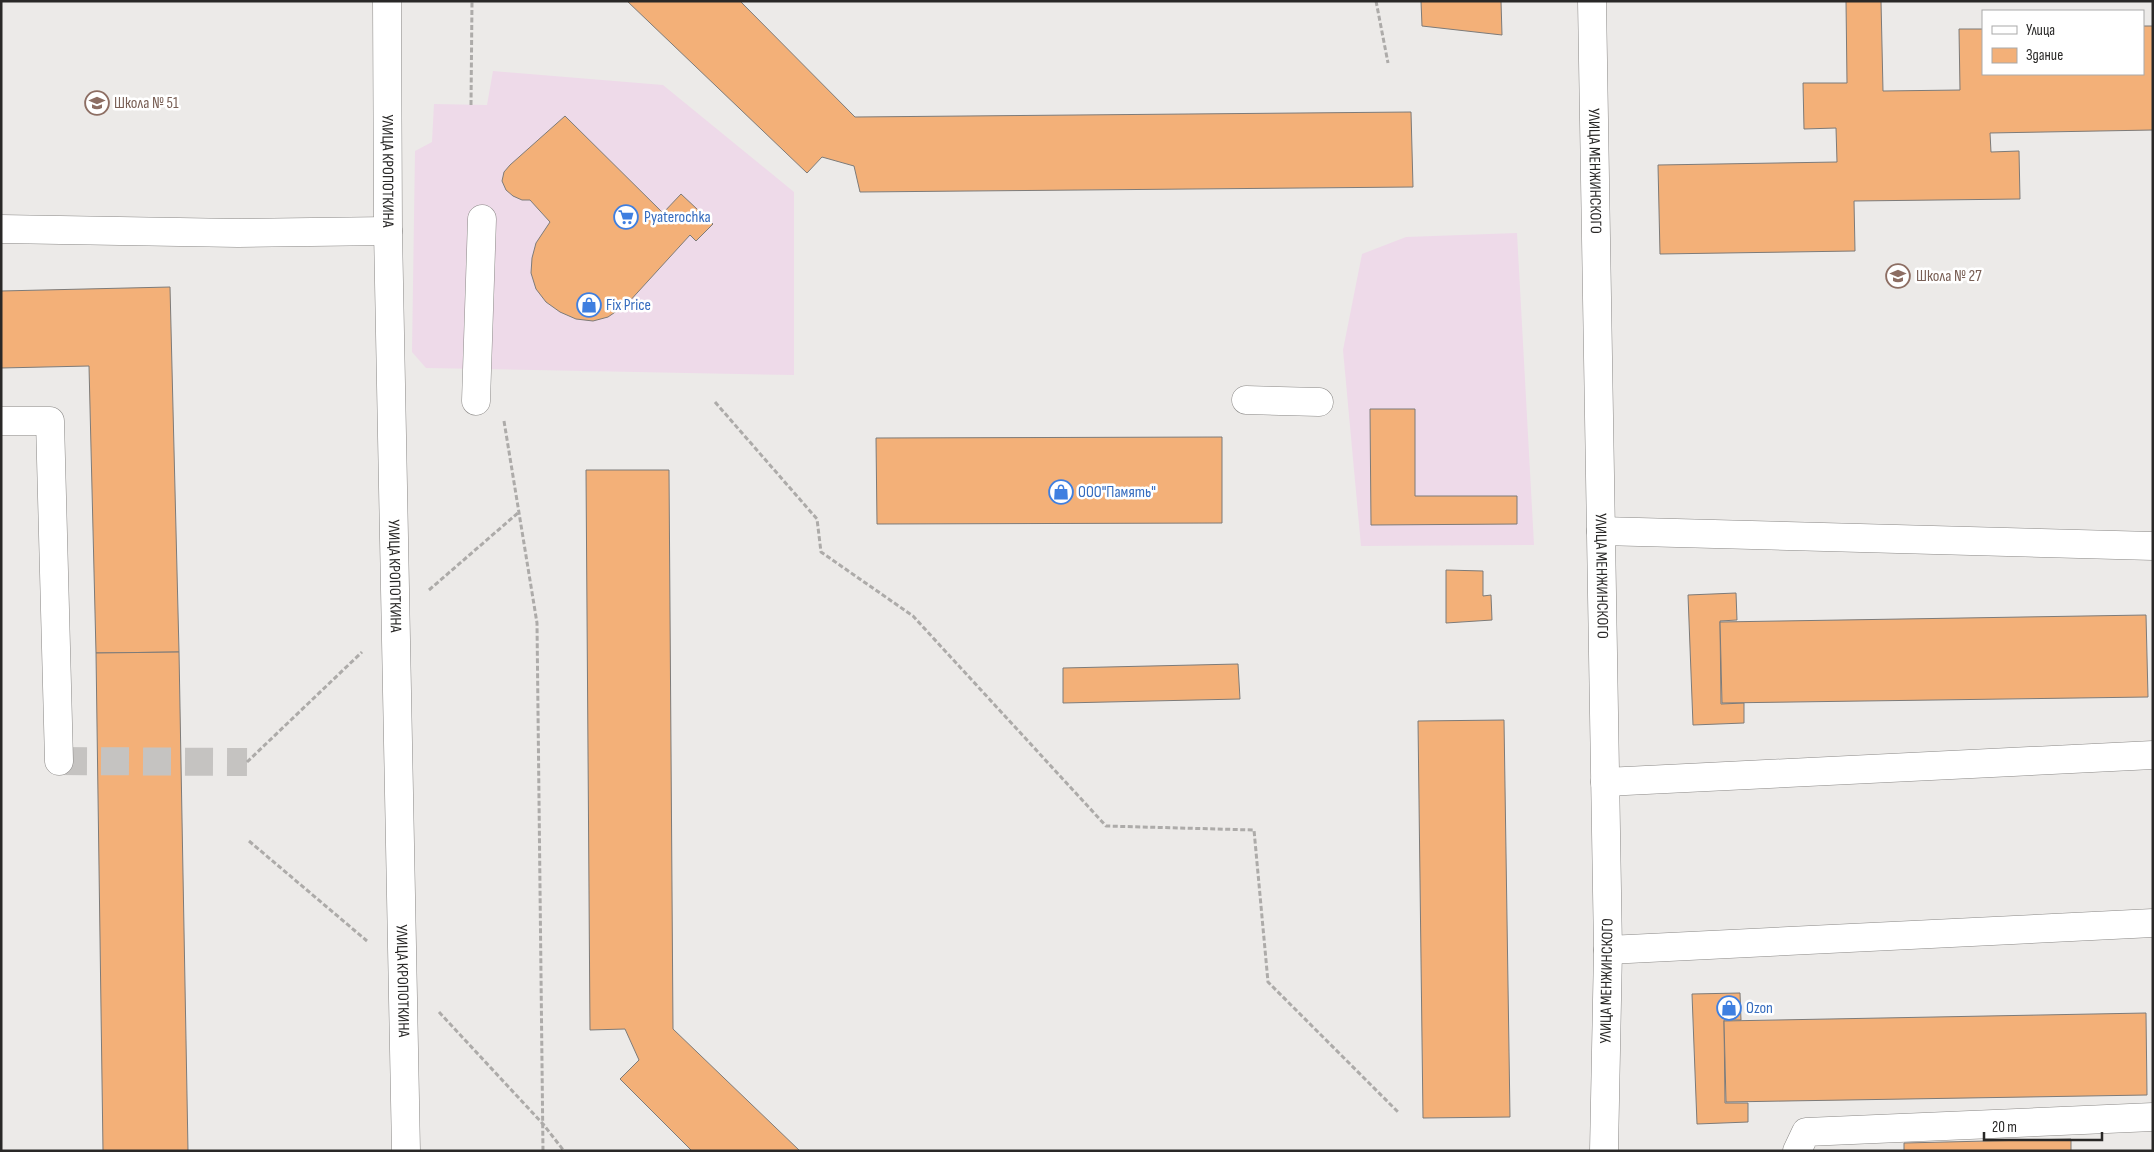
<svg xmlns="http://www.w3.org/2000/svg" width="2154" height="1152" font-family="'Sofia Sans Condensed',sans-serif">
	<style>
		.commercial { fill: #eedae9 }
		.building { fill: #f3b078; stroke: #7d7b79 }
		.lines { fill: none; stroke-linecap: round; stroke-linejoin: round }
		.minor-tunnel { stroke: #c5c3c1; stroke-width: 28; stroke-dasharray: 28 14; stroke-linecap: butt }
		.minor-casing { stroke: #8a8886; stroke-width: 29 }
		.path { stroke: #adaba9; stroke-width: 3; stroke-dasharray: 5 2.5; stroke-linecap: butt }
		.minor { stroke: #fff; stroke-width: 28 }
		.labels { text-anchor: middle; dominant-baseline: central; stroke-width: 5; stroke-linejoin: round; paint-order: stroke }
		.education-label { font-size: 16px; fill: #785e54; stroke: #fff; text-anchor: start }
		.street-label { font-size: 16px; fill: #292827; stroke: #fff }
		.shop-label { font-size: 16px; fill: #366cbe; stroke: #fff; text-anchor: start }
	</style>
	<rect width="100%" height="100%" fill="#eceae8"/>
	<!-- commercial -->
	<g class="commercial">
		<polygon points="493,71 663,85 794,192 794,375 426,368 412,352 415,151 432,142 434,104 487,105"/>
		<polygon points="1517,233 1534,545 1361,546 1343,350 1362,254 1406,237"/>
	</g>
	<!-- building -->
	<g class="building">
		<polygon points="627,1 740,1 855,117 1411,112 1413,187 860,192 854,166 822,157 807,173"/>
		<polygon points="1421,1 1501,1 1502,35 1422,26"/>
		<polygon points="1846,1 1881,1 1883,91 1960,90 1959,29 1983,29 1983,74 2143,74 2143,26 2153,26 2153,130 1990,133 1991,152 2019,151 2020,199 1854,201 1855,251 1660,254 1658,165 1837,162 1836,128 1804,129 1803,83 1847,83"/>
		<polygon points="565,116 663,213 681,194 713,224 696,241 690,235 627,304 608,317 593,321 576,319 560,312 546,302 536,289 531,273 532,258 536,243 550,222 530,200 522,200 513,196 506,190 502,181 504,172 510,165"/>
		<polygon points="170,287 179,652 96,653 89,366 1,368 1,291"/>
		<polygon points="1370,409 1415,409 1415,496 1517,496 1517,524 1371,525"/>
		<polygon points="1222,437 1222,523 877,524 876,438"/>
		<polygon points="586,470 669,470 673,1029 800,1151 692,1151 620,1079 639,1060 625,1029 590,1030"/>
		<polygon points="1446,570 1483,571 1483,596 1491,595 1492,620 1446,623"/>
		<polygon points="1736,593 1737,620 1720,621 1721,704 1744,703 1744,723 1693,725 1688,595"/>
		<polygon points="2146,615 2148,697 1722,703 1720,622"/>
		<polygon points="179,652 188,1151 103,1151 96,653"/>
		<polygon points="1238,664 1240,699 1063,703 1063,668"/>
		<polygon points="1504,720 1510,1117 1423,1118 1418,721"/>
		<polygon points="1740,993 1741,1020 1724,1020 1725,1103 1748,1103 1748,1122 1697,1124 1692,994"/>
		<polygon points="2146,1013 2147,1095 1726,1102 1724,1021"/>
		<polygon points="2071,1139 2071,1151 1904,1151 1904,1143"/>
	</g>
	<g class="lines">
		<!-- minor-tunnel -->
		<polyline class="minor-tunnel" points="59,761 247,762"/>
		<!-- minor casing -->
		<g class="minor-casing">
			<g id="minor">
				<path id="s1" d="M387,1L388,231L406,1151"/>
				<path id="s2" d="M1592,1L1608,950L1604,1151"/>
				<polyline points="1,229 238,233 388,231"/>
				<polyline points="1246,400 1319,402"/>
				<polyline points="476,401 482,219"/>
				<polyline points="1,421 50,421 59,761"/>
				<polyline points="1601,531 2153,546"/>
				<polyline points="1605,782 2153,755"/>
				<polyline points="1608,950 2153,923"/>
				<polyline points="1797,1151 1806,1132 2153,1117"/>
			</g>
		</g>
		<!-- path -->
		<g class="path">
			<polyline points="1376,1 1388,63"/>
			<polyline points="471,105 472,1"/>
			<polyline points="715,402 817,519 821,552 913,616 1106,826 1254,830 1268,982 1399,1113"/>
			<polyline points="504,421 537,623 543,1151"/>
			<polyline points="429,590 519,512"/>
			<polyline points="247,762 362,652"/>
			<polyline points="249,841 367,941"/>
			<polyline points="439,1012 543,1124 564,1151"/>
		</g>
		<!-- minor -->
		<use href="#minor" class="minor"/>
	</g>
	<!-- icons -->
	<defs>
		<g id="school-ring" transform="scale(1.25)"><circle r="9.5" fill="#fff" stroke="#8d6e63" stroke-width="1.5"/><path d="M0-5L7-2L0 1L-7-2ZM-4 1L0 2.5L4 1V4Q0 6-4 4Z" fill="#8d6e63"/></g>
		<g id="supermarket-ring" transform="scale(1.25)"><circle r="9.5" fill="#fff" stroke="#3f7fe0" stroke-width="1.5"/><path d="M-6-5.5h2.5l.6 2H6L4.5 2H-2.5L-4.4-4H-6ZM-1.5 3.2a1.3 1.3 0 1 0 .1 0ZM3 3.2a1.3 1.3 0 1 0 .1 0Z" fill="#3f7fe0"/></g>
		<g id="shop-ring" transform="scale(1.25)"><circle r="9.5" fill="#fff" stroke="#3f7fe0" stroke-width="1.5"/><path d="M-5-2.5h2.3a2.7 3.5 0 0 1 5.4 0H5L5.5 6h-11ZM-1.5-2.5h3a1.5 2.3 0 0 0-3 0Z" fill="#3f7fe0"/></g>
	</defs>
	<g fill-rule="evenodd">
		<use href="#school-ring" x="97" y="103"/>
		<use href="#supermarket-ring" x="626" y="217"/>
		<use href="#school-ring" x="1898" y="276"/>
		<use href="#shop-ring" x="589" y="305"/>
		<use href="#shop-ring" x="1061" y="492"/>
		<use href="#shop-ring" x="1729" y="1008"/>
	</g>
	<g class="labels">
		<!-- education labels -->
		<g class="education-label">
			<text x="114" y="103">Школа № 51</text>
			<text x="1916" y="276">Школа № 27</text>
		</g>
		<!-- street labels -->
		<g class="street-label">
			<text stroke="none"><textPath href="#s1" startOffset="170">УЛИЦА КРОПОТКИНА</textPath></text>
			<text stroke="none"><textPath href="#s2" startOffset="170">УЛИЦА МЕНЖИНСКОГО</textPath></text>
			<text stroke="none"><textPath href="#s1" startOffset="575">УЛИЦА КРОПОТКИНА</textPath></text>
			<text stroke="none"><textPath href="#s2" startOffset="575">УЛИЦА МЕНЖИНСКОГО</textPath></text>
			<text stroke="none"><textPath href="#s1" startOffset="980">УЛИЦА КРОПОТКИНА</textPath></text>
			<text transform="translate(1607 981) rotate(-89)">УЛИЦА МЕНЖИНСКОГО</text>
		</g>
		<!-- shop labels -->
		<g class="shop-label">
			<text x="644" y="217">Pyaterochka</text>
			<text x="606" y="305">Fix Price</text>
			<text x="1078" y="492">ООО"Память"</text>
			<text x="1746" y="1008">Ozon</text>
		</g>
	</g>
	<!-- border -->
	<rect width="2154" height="1152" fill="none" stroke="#292827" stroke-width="5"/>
	<!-- legend -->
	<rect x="1982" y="10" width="162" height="65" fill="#ffffff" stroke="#a9a9a9"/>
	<rect x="1992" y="26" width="25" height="8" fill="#ffffff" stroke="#a9a9a9"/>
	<text x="2026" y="35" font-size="15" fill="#292827">Улица</text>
	<rect x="1992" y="48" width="25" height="15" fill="#f3b078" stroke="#a9a9a9"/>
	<text x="2026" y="60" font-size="15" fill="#292827">Здание</text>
	<!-- scale -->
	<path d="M1984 1132v8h118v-8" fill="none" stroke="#292827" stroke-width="2.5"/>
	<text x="1992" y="1132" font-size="15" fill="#292827" stroke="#ffffff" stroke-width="4" paint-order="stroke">20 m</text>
</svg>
